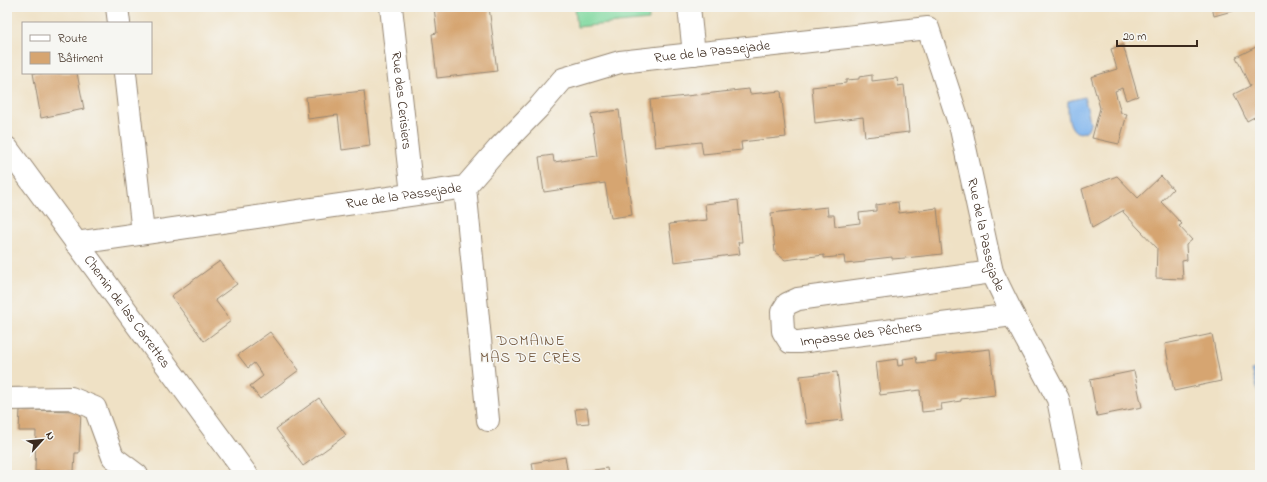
<svg xmlns="http://www.w3.org/2000/svg" width="1267" height="482" font-family="'Indie Flower',sans-serif">
	<style>
		.green { fill: #7fd89e; stroke: #5d815e }
		.water { fill: #7eb4ed; stroke: #5c6f86 }
		.building { fill: #d6a571 }
		.lines { fill: none; stroke-linecap: round; stroke-linejoin: round }
		.minor-casing { stroke: #958672; stroke-width: 24 }
		.minor { stroke: #fff; stroke-width: 22 }
		.labels { text-anchor: middle; dominant-baseline: central; stroke-width: 3; stroke-linejoin: round; paint-order: stroke }
		.street-label { font-size: 14px; fill: #3b2a1e; stroke: #f6f6f2 }
		.neighbourhood-label { font-size: 15px; letter-spacing: 1px; fill: #71553b; stroke: #f6f6f2 }
	</style>
	<rect width="100%" height="100%" fill="#f6f6f2"/>
	<filter id="ink" filterUnits="userSpaceOnUse"><feTurbulence type="fractalNoise" baseFrequency=".025" numOctaves="2"/><feDisplacementMap in="SourceGraphic" scale="8" xChannelSelector="R" yChannelSelector="G"/><feConvolveMatrix kernelMatrix="1 2 1 2 8 2 1 2 1" color-interpolation-filters="sRGB"/></filter>
	<filter id="wash" filterUnits="userSpaceOnUse"><feTurbulence type="fractalNoise" baseFrequency=".012" numOctaves="4" result="noise"/><feDisplacementMap in="SourceGraphic" scale="16" xChannelSelector="R" yChannelSelector="G"/><feGaussianBlur stdDeviation="0.9" result="paint"/><feColorMatrix in="noise" values="0 0 0 0 0 0 0 0 0 0 0 0 0 0 0 0 0 1.4 0 .05"/><feComposite in="paint" operator="in"/></filter>
	<g filter="url(#wash)">
		<rect width="100%" height="100%" fill="#efe1c5"/>
		<!-- green -->
		<polygon class="green" points="575,7 648,7 649,20 577,27"/>
		<!-- water -->
		<g class="water">
			<path d="M1084,97C1086,105 1089,114 1090,122C1091,131 1079,137 1073,129C1067,121 1068,111 1068,101Z"/>
			<polygon points="1260,367 1260,399 1252,370"/>
		</g>
		<g id="blocks">
			<!-- building -->
			<g class="building">
				<polygon points="434,7 489,7 497,71 437,78 432,34 437,33"/>
				<polygon points="1212,7 1243,7 1243,8 1214,16"/>
				<polygon points="1123,45 1138,96 1126,100 1122,88 1115,91 1121,113 1127,114 1119,144 1092,138 1100,108 1091,77 1117,69 1111,49"/>
				<polygon points="1260,45 1260,114 1247,121 1234,94 1250,86 1236,57"/>
				<polygon points="33,73 77,73 84,109 41,118"/>
				<polygon points="872,75 872,81 897,78 898,86 904,85 909,132 865,137 863,117 815,123 812,87 846,83 846,80 859,79 859,77"/>
				<polygon points="749,89 750,94 781,91 786,137 741,142 742,150 703,154 701,142 655,147 650,100"/>
				<polygon points="364,91 370,146 342,150 338,115 308,119 306,97"/>
				<polygon points="619,110 632,215 611,218 605,183 544,192 539,157 553,155 554,162 597,156 591,114"/>
				<polygon points="1117,176 1138,198 1161,176 1173,189 1161,202 1182,224 1179,226 1192,240 1186,245 1187,260 1182,261 1183,279 1156,278 1157,248 1123,212 1124,210 1092,228 1082,189"/>
				<polygon points="738,200 742,242 738,242 740,254 674,262 669,224 707,220 705,204"/>
				<polygon points="898,202 899,213 937,208 942,254 905,258 892,259 892,257 865,260 865,262 845,264 844,256 824,258 824,255 785,260 775,252 771,213 827,207 828,215 834,215 835,226 860,223 859,213 876,211 876,205"/>
				<polygon points="220,261 237,284 215,300 231,321 204,341 171,296"/>
				<polygon points="270,332 299,370 260,399 250,386 263,376 254,363 248,368 238,355"/>
				<polygon points="1212,334 1221,381 1174,391 1165,344"/>
				<polygon points="990,349 995,395 961,399 961,401 941,404 942,410 922,412 920,390 880,395 876,362 897,359 898,366 904,365 903,359 916,357 917,363 936,361 936,355"/>
				<polygon points="1134,371 1142,407 1097,416 1090,380"/>
				<polygon points="837,372 843,420 806,424 800,376"/>
				<polygon points="319,398 346,435 303,466 276,429"/>
				<polygon points="587,408 589,423 577,424 575,409"/>
				<polygon points="20,410 81,411 79,453 75,453 74,471 35,471 36,431 19,431"/>
				<polygon points="565,457 568,474 607,468 608,475 534,475 532,463"/>
			</g>
		</g>
	</g>
	<g filter="url(#ink)">
		<use href="#blocks" fill-opacity="0" stroke="#958672" stroke-width="1"/>
		<g class="lines">
			<!-- minor casing -->
			<g class="minor-casing">
				<g id="minor">
					<polyline points="117,7 119,23"/>
					<path id="s1" d="M391,7L412,194"/>
					<polyline points="689,7 694,54"/>
					<polyline points="125,73 143,233"/>
					<path id="s2" d="M7,148L247,475"/>
					<polyline points="465,187 488,420"/>
					<path id="s3" d="M76,243L465,187L498,149L539,107L563,79L620,62L928,28L961,129L992,272L1013,315L1058,399L1073,475"/>
					<path id="s4" d="M992,272L798,299L787,304L782,312L783,331L790,342H799L1013,315"/>
					<polyline points="7,399 71,398 95,408 113,457 137,475"/>
				</g>
			</g>
			<!-- minor -->
			<use href="#minor" class="minor"/>
		</g>
	</g>
	<g class="labels">
		<!-- street labels -->
		<g class="street-label">
			<text stroke="none"><textPath href="#s3" startOffset="691">Rue de la Passejade</textPath></text>
			<text stroke="none"><textPath href="#s1" startOffset="94">Rue des Cerisiers</textPath></text>
			<text stroke="none"><textPath href="#s3" startOffset="331">Rue de la Passejade</textPath></text>
			<text stroke="none"><textPath href="#s3" startOffset="1123">Rue de la Passejade</textPath></text>
			<text stroke="none"><textPath href="#s2" startOffset="203">Chemin de las Carrettes</textPath></text>
			<text stroke="none"><textPath href="#s4" startOffset="321">Impasse des Pêchers</textPath></text>
		</g>
		<!-- neighbourhood labels -->
		<g class="neighbourhood-label">
			<text x="531" y="341">DOMAINE<tspan x="531" dy="17">MAS DE CRÈS</tspan></text>
		</g>
	</g>
	<!-- margin -->
	<rect width="1267" height="482" fill="none" stroke="#f6f6f2" stroke-width="24"/>
	<!-- legend -->
	<rect x="22" y="22" width="130" height="52" fill="#f6f6f2" stroke="#aba49d"/>
	<rect x="30" y="35" width="20" height="6" fill="#ffffff" stroke="#aba49d"/>
	<text x="58" y="42" font-size="12" fill="#3b2a1e">Route</text>
	<rect x="30" y="52" width="20" height="12" fill="#d6a571" stroke="#aba49d"/>
	<text x="58" y="62" font-size="12" fill="#3b2a1e">Bâtiment</text>
	<!-- north arrow -->
	<g transform="translate(42 440) rotate(63)" stroke="#f6f6f2" stroke-width="3" paint-order="stroke">
	<path d="M0-3L7 15L0 10L-7 15Z" fill="#3b2a1e"/>
	<text y="-6" font-size="11" font-weight="bold" text-anchor="middle" fill="#3b2a1e">N</text>
	</g>
	<!-- scale -->
	<path d="M1117 40v6h80v-6" fill="none" stroke="#3b2a1e" stroke-width="2"/>
	<text x="1123" y="40" font-size="12" fill="#3b2a1e" stroke="#f6f6f2" stroke-width="3" paint-order="stroke">20 m</text>
</svg>
